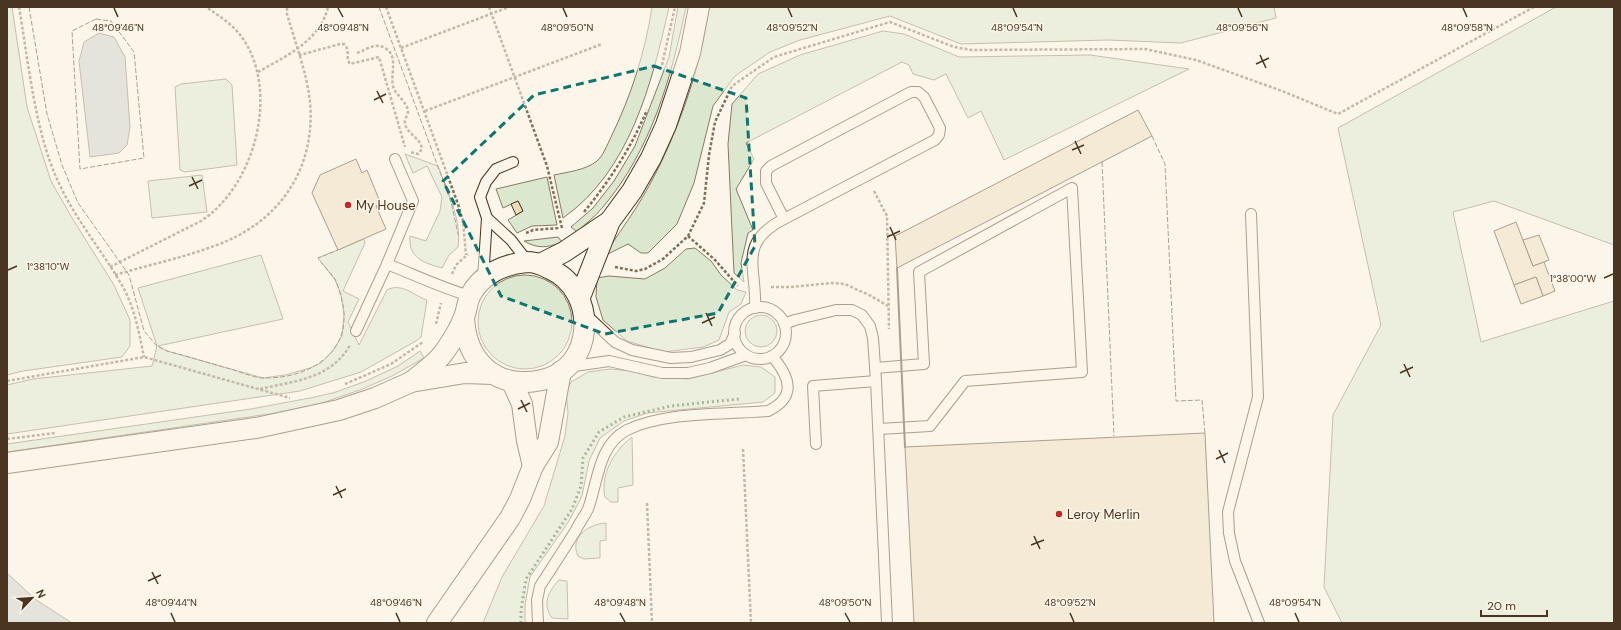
<svg xmlns="http://www.w3.org/2000/svg" width="1621" height="630" font-family="'DM Sans',sans-serif">
	<style>
		.green { fill: #dce7d0; stroke: #887966 }
		.water { fill: #c9cecd; stroke: #887966 }
		.building { fill: #ecdcbc; stroke: #4a3520 }
		.lines { fill: none; stroke-linecap: round; stroke-linejoin: round }
		.service-casing { stroke: #4a3520; stroke-width: 12 }
		.minor-casing { stroke: #4a3520; stroke-width: 22 }
		.path { stroke: #7f6f5c; stroke-width: 2.5; stroke-dasharray: 3 2; stroke-linecap: butt }
		.service { stroke: #fbf6e9; stroke-width: 10 }
		.minor { stroke: #fbf6e9; stroke-width: 20 }
		.hedge { stroke: #436837; stroke-width: 3; stroke-dasharray: 2 3; stroke-linecap: butt }
		.fence { stroke: #4a3520; stroke-width: 1; stroke-dasharray: 5 2; stroke-linecap: butt }
		.wall { stroke: #4a3520; stroke-width: 2 }
		.marked { fill: none; stroke: #0f766e; stroke-width: 3; stroke-dasharray: 8 5; stroke-linejoin: round }
		.ticks { fill: none; stroke: #4a3520; stroke-width: 1.5 }
		.poi-dot { fill: #c62828; stroke: #fbf6e9; stroke-width: 1.5 }
		.labels { text-anchor: middle; dominant-baseline: central; stroke-width: 3; stroke-linejoin: round; paint-order: stroke }
		.poi-label { font-size: 13px; fill: #4a3520; stroke: #fbf6e9; text-anchor: start }
		.ticks-label { font-size: 10px; text-anchor: middle; fill: #4a3520; stroke: #fbf6e9; stroke-width: 3; stroke-linejoin: round; paint-order: stroke }
	</style>
	<rect width="100%" height="100%" fill="#fbf6e9"/>
	<!-- green -->
	<g class="green">
		<polygon points="7,7 12,7 27,107 51,181 72,218 114,285 130,320 130,346 122,357 23,371 7,375"/>
		<path d="M652,7H669C652,83 630,171 563,218L554,175C568,172 586,170 597,161C603,156 607,145 611,137C631,96 645,53 652,7Z"/>
		<path d="M678,7H686C671,79 651,150 603,207C595,217 585,224 577,232L571,227L593,208L614,181L635,146L669,57Z"/>
		<path d="M709,7H1274L1276,18L1181,43L1108,40L961,44L890,16L800,40L770,52L735,76L713,106L694,183L677,224L648,253H641L628,244L604,256C614,240 625,225 636,208C671,153 701,72 709,7Z"/>
		<polygon points="1556,7 1614,7 1614,245 1494,201 1453,212 1481,342 1614,301 1614,623 1342,623 1324,587 1333,415 1381,325 1338,128"/>
		<polygon points="883,31 904,34 959,57 1090,55 1189,69 1004,160 981,111 968,118 946,74 934,80 913,74 909,65 902,62 746,143 754,159 736,189 753,230 748,233 741,263 744,282 734,273 728,144 732,104 758,74 800,55"/>
		<polygon points="226,79 232,85 237,165 185,172 180,170 175,87 181,84"/>
		<path d="M405,154L438,166C447,190 462,220 458,247L449,255L442,268C424,263 408,258 410,236L426,241L440,211L442,197L427,166L413,173Z"/>
		<polygon points="202,175 207,212 152,218 148,181"/>
		<polygon points="547,177 557,225 532,226 517,233 508,220 523,211 518,201 503,208 496,189"/>
		<path d="M558,237L562,242C547,248 538,249 524,241Z"/>
		<path d="M364,239L365,243L343,291L359,299L348,322L359,345L387,290C402,282 414,296 427,300L421,337L416,341L361,372L300,391L7,434V385L33,379L152,366L157,346L138,288L261,255L283,319L158,346L167,351L263,378L285,375L310,368L321,363L332,352L342,336L344,314L341,294L335,280L318,258Z"/>
		<polygon points="695,248 711,261 721,275 737,290 746,292 741,304 729,312 719,340 703,347 664,352 627,341 603,320 596,297 597,278 609,276 645,279 665,268 686,249"/>
		<circle cx="525" cy="322" r="47"/>
		<circle cx="761" cy="331" r="16"/>
		<polygon points="420,351 424,358 392,376 360,390 322,403 276,413 7,452 7,444 251,409 315,397 336,392 366,381 398,366"/>
		<polygon points="743,365 761,367 775,377 775,393 763,402 647,413 624,421 600,438 589,461 582,496 569,521 530,577 525,605 525,623 483,623 502,577 544,506 565,436 568,413 566,392 571,382 588,372 610,369 631,371 653,377 689,379"/>
		<path d="M632,437L633,485L618,488V502H611L605,497C600,474 614,451 632,437Z"/>
		<path d="M606,523V540L600,541V558L584,559L578,556C569,537 589,524 606,523Z"/>
		<path d="M559,580L567,581L568,619L552,618C542,604 548,592 559,580Z"/>
	</g>
	<!-- water -->
	<g class="water">
		<polygon points="99,33 114,37 125,57 130,127 127,145 119,153 90,157 79,61 84,42"/>
		<polygon points="7,573 35,599 72,623 7,623"/>
	</g>
	<!-- building -->
	<g class="building">
		<polygon points="1138,110 1152,136 897,268 895,236"/>
		<polygon points="356,159 362,173 367,170 381,204 376,206 386,229 338,250 312,193 320,175"/>
		<polygon points="518,201 523,211 516,215 511,204"/>
		<polygon points="1516,222 1533,266 1544,262 1555,291 1543,296 1536,277 1514,285 1494,231"/>
		<polygon points="1539,235 1549,260 1533,266 1523,240"/>
		<polygon points="1536,277 1543,296 1521,304 1514,285"/>
		<polygon points="1205,433 1214,623 914,623 905,447"/>
	</g>
	<g class="lines">
		<!-- service casing -->
		<g class="service-casing">
			<g id="service">
				<polygon points="911,92 918,92 924,97 940,128 939,135 935,140 784,219 766,183 766,171 771,166"/>
				<polyline points="1251,214 1258,397 1228,512 1229,533 1235,561 1259,623"/>
				<polyline points="487,218 511,240 528,262"/>
				<path d="M387,264C415,275 442,288 470,296"/>
				<polyline points="483,279 487,218 480,197 486,182 496,169 513,162"/>
				<circle cx="760" cy="333" r="26"/>
				<path d="M755,308C757,267 737,243 784,219"/>
				<polyline points="585,314 615,342 632,350 671,358 691,357 720,350 730,344 735,333"/>
				<polyline points="784,324 795,320 836,310 852,310 862,315 870,326 873,338 876,381 887,623"/>
				<polyline points="356,331 387,264 413,201 395,159"/>
				<polyline points="568,367 609,361 662,373 688,373 710,368 746,355"/>
				<polyline points="875,368 924,364 919,272 1072,188 1082,372 965,381 930,426 879,429"/>
				<polyline points="816,444 813,386 876,381"/>
				<path d="M538,623L537,600L540,586C552,568 564,549 576,530C579,523 585,516 588,509C598,482 598,445 627,430C665,411 726,415 768,411C797,397 790,377 772,356"/>
			</g>
		</g>
		<!-- minor casing -->
		<g class="minor-casing">
			<g id="minor">
				<polyline points="540,264 564,252 610,221"/>
				<polyline points="580,297 610,221 632,191 651,158 666,125 690,53 699,7"/>
				<path d="M411,382C422,373 437,363 445,351C452,341 460,328 464,317C467,310 467,303 470,296C481,274 504,264 527,262C535,262 543,265 550,269C599,291 595,369 542,380C496,390 466,362 464,317"/>
				<polyline points="512,382 522,404 527,441 533,466"/>
				<polyline points="7,463 256,428 339,410 375,398 411,382 465,373 493,374"/>
				<polyline points="437,623 510,518 520,499 533,466 548,442 561,371"/>
			</g>
		</g>
		<!-- path -->
		<g class="path">
			<path d="M19,7C28,59 35,131 57,179C74,218 102,250 123,287C135,309 139,333 144,357"/>
			<polyline points="386,7 458,204 463,222 466,255"/>
			<polyline points="489,7 547,166 562,228"/>
			<polyline points="401,48 509,7"/>
			<path d="M357,53C366,50 375,42 385,48C399,56 390,74 393,86C395,95 408,102 408,112C407,116 404,120 405,124C408,135 421,138 422,149L418,154L410,152"/>
			<path d="M299,54L300,55L340,44H344C351,51 345,57 350,64L379,57L405,147"/>
			<polyline points="662,65 675,7"/>
			<path d="M258,72C286,56 320,41 328,7"/>
			<polyline points="425,111 602,44"/>
			<polyline points="874,191 887,216 889,329"/>
			<path d="M584,212C610,180 631,148 647,110"/>
			<polyline points="526,233 533,230 560,228"/>
			<polyline points="688,236 715,260 738,286"/>
			<path d="M110,267L201,221C255,186 281,90 241,36C232,24 218,15 206,7"/>
			<polyline points="615,267 636,271 645,269 663,259 688,236 704,203 709,155 715,122 732,86 774,57 890,22 954,47 972,50 1145,49 1196,60 1282,91 1338,114 1534,7"/>
			<polyline points="452,274 456,265 468,254"/>
			<path d="M115,275C148,265 182,258 214,246C278,224 316,170 310,102C307,73 295,42 287,14V7"/>
			<polyline points="771,287 792,287 832,283 845,284 871,296 888,306"/>
			<polyline points="436,324 441,303"/>
			<polyline points="7,381 144,357 290,398"/>
			<polyline points="345,384 391,364 423,342"/>
			<path d="M260,389C294,381 331,379 350,345"/>
			<polyline points="7,439 55,433"/>
			<polyline points="743,449 751,623"/>
			<polyline points="647,503 652,623"/>
		</g>
		<!-- service -->
		<use href="#service" class="service"/>
		<!-- minor -->
		<use href="#minor" class="minor"/>
		<!-- hedge -->
		<polyline class="hedge" points="521,623 521,610 526,579 572,509 581,486 583,458 599,432 624,417 671,406 739,399"/>
		<!-- fence -->
		<g class="fence">
			<path d="M29,7L47,114L62,165L78,203L129,275L144,331L157,346L167,351C190,357 212,364 234,370C243,373 255,378 264,378C307,379 352,354 343,305C341,297 339,287 335,279C330,272 323,265 318,258L338,250"/>
			<polyline points="379,7 451,202 459,238"/>
			<polygon points="96,19 111,21 134,52 144,158 80,169 72,31"/>
			<polyline points="1152,136 1165,164 1176,401 1202,400 1205,433"/>
			<polyline points="1102,162 1114,436"/>
		</g>
		<!-- wall -->
		<polyline class="wall" points="897,268 905,447"/>
	</g>
	<!-- marked area -->
	<path d="M0 0H1621V630H0ZM654,66L746,98L755,246L718,313L605,334L501,296L443,181L534,95Z" fill="#fbf6e9" fill-opacity=".55" fill-rule="evenodd"/>
	<path class="marked" d="M654,66L746,98L755,246L718,313L605,334L501,296L443,181L534,95Z"/>
	<!-- ticks -->
	<path class="ticks" d="M114,8L118,17M338,8L343,17M563,8L567,17M788,8L792,17M1013,8L1017,17M1238,8L1242,17M1463,8L1467,17M1260,55L1266,68M1256,64L1269,58M377,91L383,103M374,100L386,94M1075,141L1081,154M1072,150L1084,145M192,177L198,189M189,186L202,180M890,227L896,240M887,237L900,231M8,270L17,266M1604,278L1613,274M706,313L712,326M702,323L715,317M1404,364L1410,377M1400,373L1413,367M521,400L527,412M518,409L530,403M1219,450L1225,463M1216,459L1228,453M336,486L342,498M333,495L346,489M1034,536L1040,549M1031,545L1044,540M152,572L158,584M148,581L161,575M171,613L175,622M396,613L400,622M620,613L625,622M845,613L850,622M1070,613L1074,622M1295,613L1299,622"/>
	<!-- markers -->
	<g class="poi-dot">
		<circle cx="348" cy="205" r="4"/>
		<circle cx="1059" cy="514" r="4"/>
	</g>
	<g class="labels">
		<!-- poi labels -->
		<g class="poi-label">
			<text x="356" y="205">My House</text>
			<text x="1067" y="514">Leroy Merlin</text>
		</g>
	</g>
	<g class="ticks-label">
		<text x="118" y="31">48°09'46"N</text>
		<text x="343" y="31">48°09'48"N</text>
		<text x="567" y="31">48°09'50"N</text>
		<text x="792" y="31">48°09'52"N</text>
		<text x="1017" y="31">48°09'54"N</text>
		<text x="1242" y="31">48°09'56"N</text>
		<text x="1467" y="31">48°09'58"N</text>
		<text x="48" y="270">1°38'10"W</text>
		<text x="1573" y="282">1°38'00"W</text>
		<text x="396" y="606">48°09'46"N</text>
		<text x="620" y="606">48°09'48"N</text>
		<text x="1295" y="606">48°09'54"N</text>
		<text x="171" y="606">48°09'44"N</text>
		<text x="845" y="606">48°09'50"N</text>
		<text x="1070" y="606">48°09'52"N</text>
	</g>
	<!-- border -->
	<rect width="1621" height="630" fill="none" stroke="#4a3520" stroke-width="16"/>
	<!-- north arrow -->
	<g transform="translate(32 598) rotate(65)" stroke="#fbf6e9" stroke-width="3" paint-order="stroke">
	<path d="M0-3L7 15L0 10L-7 15Z" fill="#4a3520"/>
	<text y="-6" font-size="11" font-weight="bold" text-anchor="middle" fill="#4a3520">N</text>
	</g>
	<!-- scale -->
	<path d="M1481 610v6h66v-6" fill="none" stroke="#4a3520" stroke-width="2"/>
	<text x="1487" y="610" font-size="12" fill="#4a3520" stroke="#fbf6e9" stroke-width="3" paint-order="stroke">20 m</text>
</svg>
